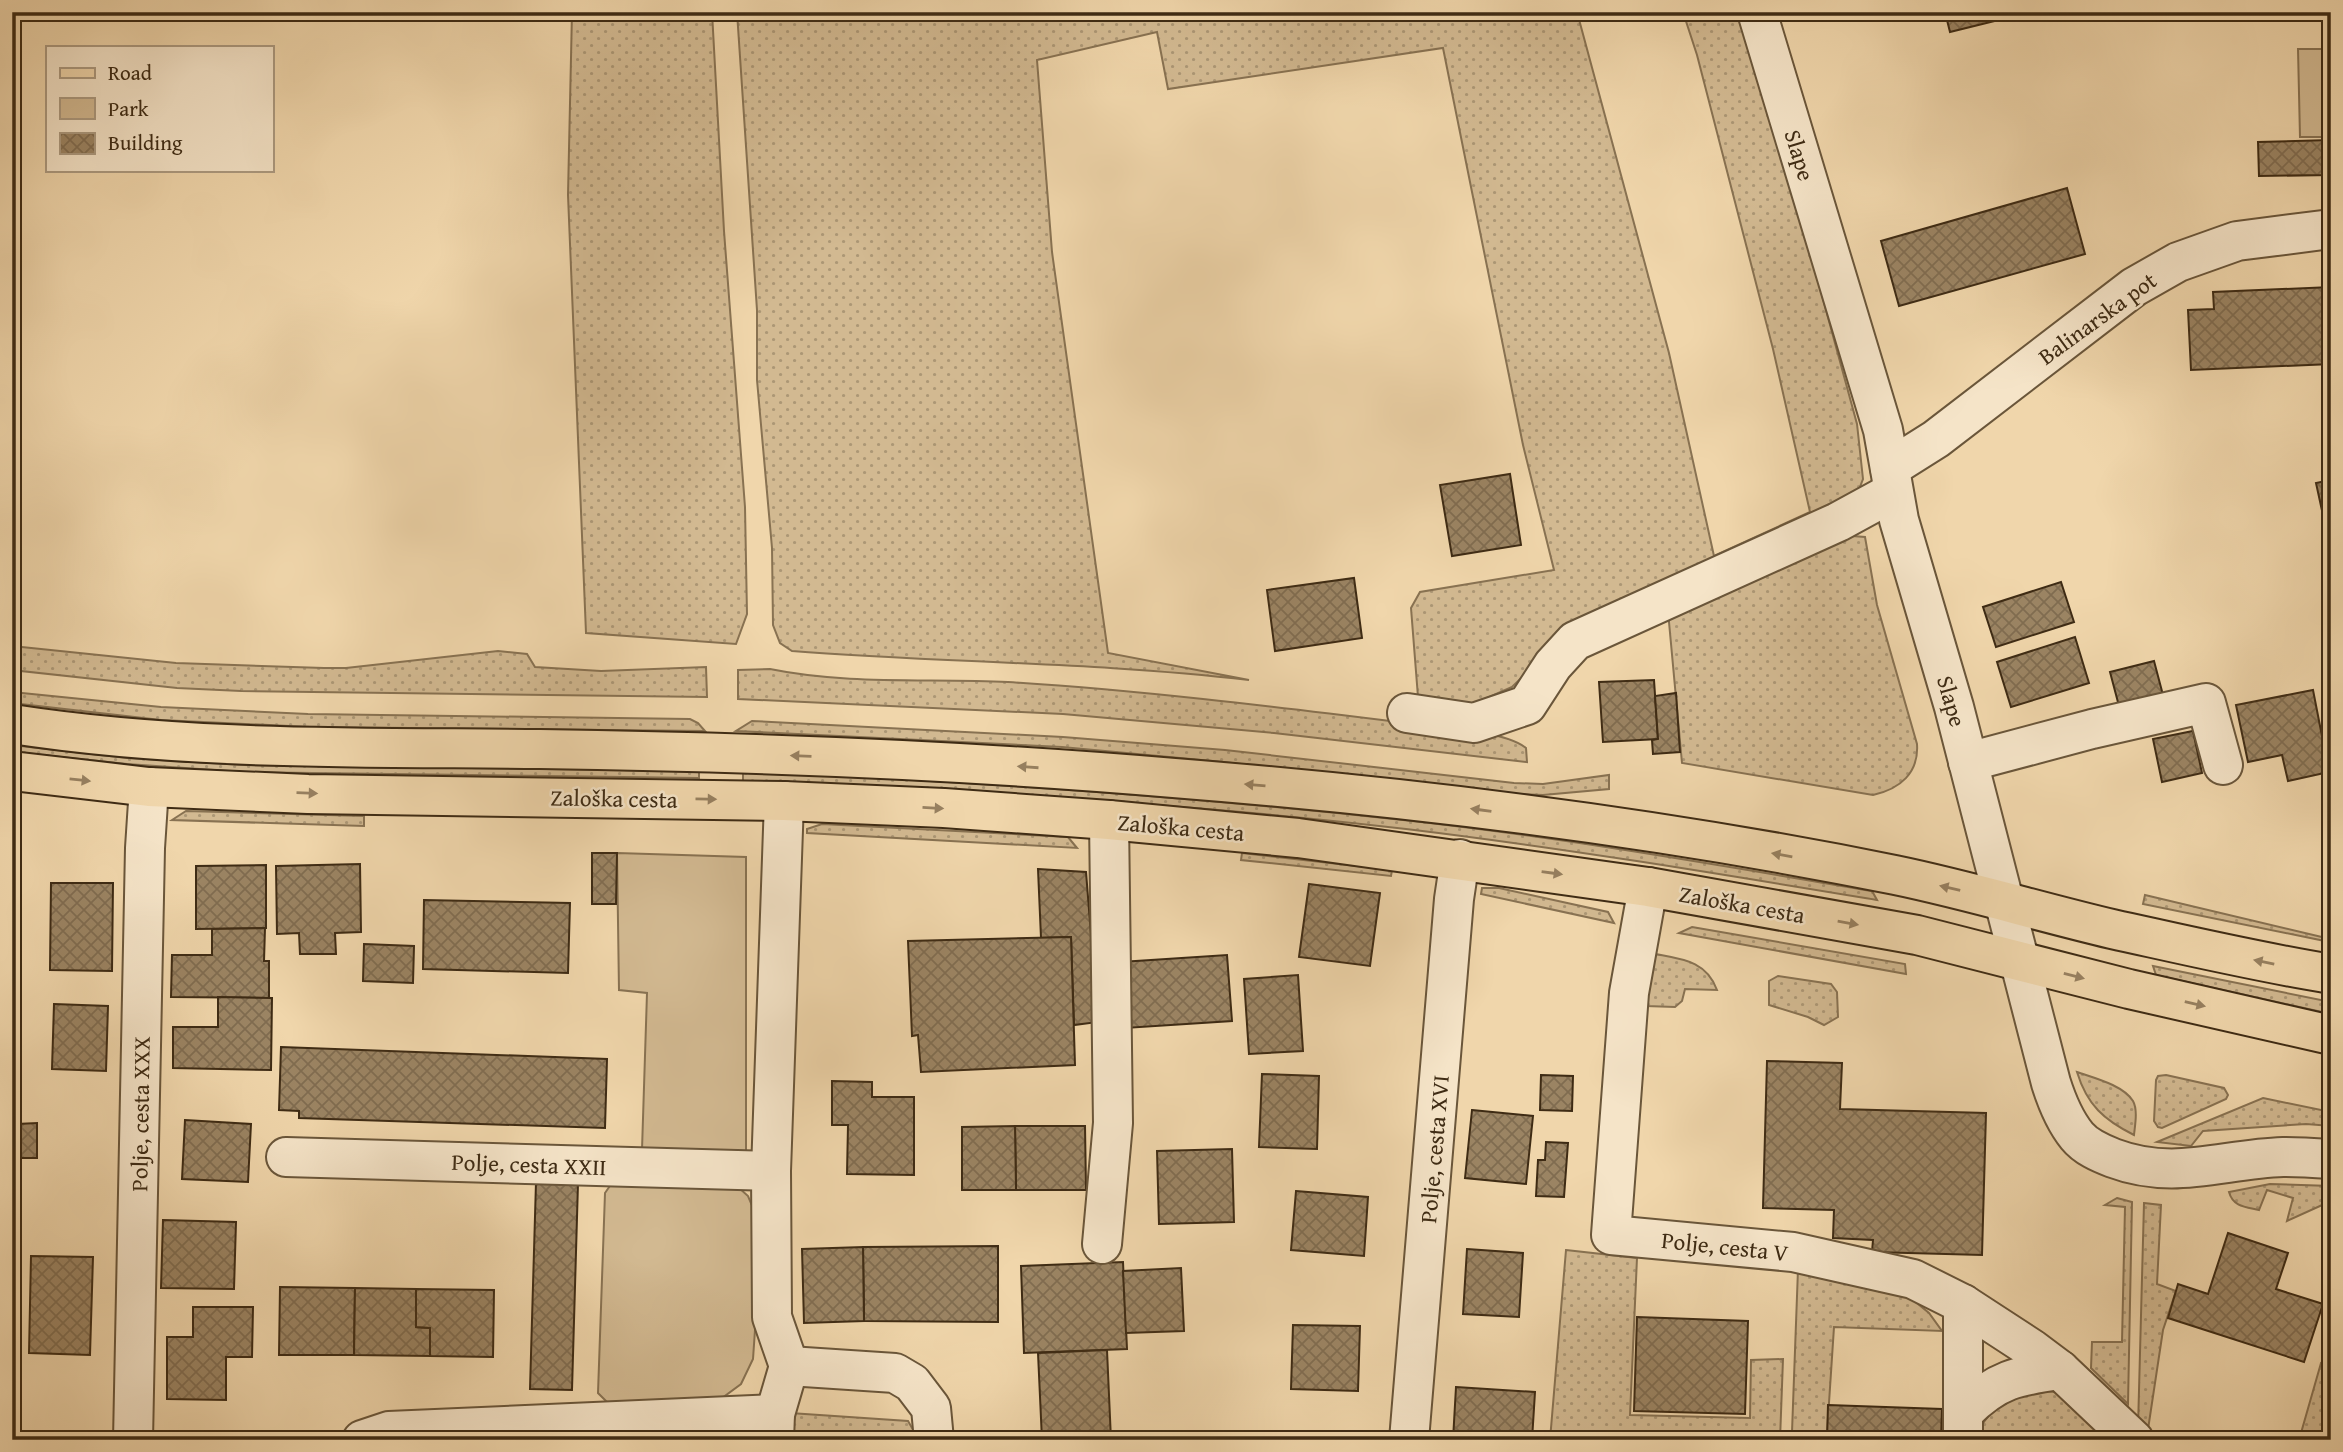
<svg xmlns="http://www.w3.org/2000/svg" width="2343" height="1452" font-family="'Gentium Book Plus',serif">
	<style>
		.grass { fill: url(#grass-dots); stroke: #887252; stroke-width: 2 }
		.park { fill: #d2b991; stroke: #887252; stroke-width: 2 }
		.building { fill: url(#building-cross-hatch); stroke: #3e2b14; stroke-width: 2 }
		.lines { fill: none; stroke-linecap: round; stroke-linejoin: round }
		.minor-casing { stroke: #6a563a; stroke-width: 42 }
		.major-casing { stroke: #3e2b14; stroke-width: 42 }
		.minor { stroke: #f5e4c8; stroke-width: 38 }
		.major { stroke: #f0d6ab; stroke-width: 38 }
		.oneway { fill: #978060 }
		.labels { text-anchor: middle; dominant-baseline: central; stroke-width: 5; stroke-linejoin: round; paint-order: stroke }
		.street-label { font-size: 23px; fill: #3e2b14; stroke: #f5e4c8 }
	</style>
	<defs>
		<pattern id="grass-dots" width="8" height="8" patternUnits="userSpaceOnUse" patternTransform="scale(1.75)"><rect width="8" height="8" fill="#d2b991"/><path d="M2 2h.1M6 6h.1" fill="none" stroke="#ac9775" stroke-width="1.8" stroke-linecap="round"/></pattern>
		<pattern id="building-cross-hatch" width="8" height="8" patternUnits="userSpaceOnUse" patternTransform="scale(1.75)"><rect width="8" height="8" fill="#9b8463"/><path d="M0 0l8 8M0 8l8-8" fill="none" stroke="#806c50"/></pattern>
	</defs>
	<rect width="100%" height="100%" fill="#f0d6ab"/>
	<filter id="stains"><feTurbulence type="fractalNoise" baseFrequency=".00286" numOctaves="4"/><feColorMatrix values="0 0 0 0 .2 0 0 0 0 .09 0 0 0 0 .02 0 0 0 .5 -.17"/></filter>
	<radialGradient id="worn" r=".72"><stop offset=".6" stop-color="#630" stop-opacity="0"/><stop offset="1" stop-color="#630" stop-opacity=".3"/></radialGradient>
	<!-- grass -->
	<g class="grass">
		<polygon points="572,12 712,12 724,231 745,507 747,614 736,644 586,633 568,195"/>
		<path d="M737,12H1577L1669,353L1714,556L1810,512L1773,349L1697,55L1683,12H1739L1780,141L1857,424L1863,479L1856,497L1570,631L1512,687L1471,705L1418,697L1411,608L1420,592L1554,570L1523,445L1443,48L1168,89L1157,32L1037,60L1052,252L1108,653L1249,680C1097,662 944,663 792,651L780,643L773,625L772,548L757,380V310Z"/>
		<path d="M1839,535L1865,537L1877,605L1917,744C1919,773 1900,789 1873,795L1682,763L1668,611Z"/>
		<polygon points="12,646 176,663 324,668 346,668 498,651 527,654 535,667 601,671 706,667 707,697 241,691 177,688 12,670"/>
		<path d="M770,669C848,685 929,678 1008,682C1137,690 1269,706 1398,722C1429,726 1504,730 1526,748L1527,762L1274,733L1063,714L738,699V670Z"/>
		<polygon points="12,692 161,707 308,714 690,719 698,723 705,731 310,727 161,720 12,703"/>
		<polygon points="752,721 1063,737 1225,750 1514,783 1543,784 1609,775 1609,789 1543,795 1513,794 1223,762 1062,747 736,731"/>
		<polygon points="12,745 127,758 244,765 699,771 699,778 243,772 127,764 14,752"/>
		<path d="M743,771C963,781 1184,796 1403,820C1560,837 1717,865 1872,891L1877,900C1720,874 1564,848 1406,829C1186,803 964,791 743,781Z"/>
		<polygon points="186,811 364,816 364,826 172,820"/>
		<polygon points="822,824 1068,837 1077,848 807,833 807,829"/>
		<polygon points="1242,853 1392,870 1391,876 1241,860"/>
		<polygon points="1482,888 1499,888 1608,912 1614,923 1481,894"/>
		<polygon points="2145,895 2326,938 2325,941 2143,904"/>
		<polygon points="1692,927 1905,964 1906,974 1679,933"/>
		<path d="M1650,953C1679,959 1706,959 1717,990L1685,989L1682,1001L1675,1007L1646,1006Z"/>
		<polygon points="2153,966 2331,1002 2331,1014 2156,975"/>
		<polygon points="1778,976 1831,984 1837,992 1838,1017 1824,1025 1808,1017 1769,1005 1769,981"/>
		<path d="M2077,1072C2094,1078 2123,1085 2133,1101C2138,1110 2135,1125 2134,1135C2104,1120 2087,1105 2077,1072Z"/>
		<polygon points="2166,1075 2224,1088 2228,1095 2226,1099 2162,1128 2158,1127 2154,1121 2156,1080 2158,1076"/>
		<polygon points="2263,1098 2331,1112 2331,1126 2306,1124 2203,1131 2191,1146 2157,1142"/>
		<path d="M2270,1184L2331,1186V1201L2287,1221L2293,1198L2267,1190L2259,1210C2246,1207 2233,1207 2229,1192Z"/>
		<polygon points="2117,1198 2132,1202 2128,1404 2091,1368 2092,1342 2122,1342 2125,1207 2105,1205"/>
		<polygon points="2144,1203 2161,1205 2157,1284 2176,1291 2163,1330 2147,1436 2138,1428"/>
		<polygon points="1566,1250 1637,1258 1630,1415 1750,1418 1751,1360 1783,1359 1780,1440 1635,1440 1635,1435 1572,1434 1572,1440 1550,1440"/>
		<polygon points="1798,1269 1907,1295 1929,1313 1942,1331 1834,1327 1827,1433 1792,1432"/>
		<polygon points="2321,1363 2331,1367 2331,1440 2299,1440"/>
		<path d="M2036,1390L2056,1392L2116,1440H1975C1988,1406 2004,1402 2036,1390Z"/>
		<polygon points="790,1413 908,1421 919,1440 789,1440"/>
	</g>
	<!-- park -->
	<g class="park">
		<polygon points="2298,49 2331,49 2331,137 2300,137"/>
		<polygon points="617,853 746,857 746,1152 642,1150 647,993 619,990"/>
		<polygon points="614,1180 738,1187 748,1196 756,1215 758,1286 753,1359 741,1384 718,1401 609,1404 598,1393 605,1193"/>
	</g>
	<!-- building -->
	<g class="building">
		<polygon points="1945,12 2031,12 1950,32"/>
		<polygon points="2331,140 2331,175 2259,176 2258,142"/>
		<polygon points="2067,188 2085,254 1899,306 1881,241"/>
		<polygon points="2331,287 2331,364 2191,370 2188,310 2214,309 2213,292"/>
		<polygon points="1510,474 1521,545 1452,556 1440,485"/>
		<polygon points="2331,480 2331,552 2316,483"/>
		<polygon points="1354,578 1362,638 1275,651 1267,590"/>
		<polygon points="2061,582 2074,622 1996,647 1983,607"/>
		<polygon points="2075,637 2089,683 2011,707 1997,662"/>
		<polygon points="2154,661 2163,695 2119,706 2110,672"/>
		<polygon points="1654,680 1658,739 1603,742 1599,682"/>
		<polygon points="2313,690 2329,772 2288,781 2282,755 2248,762 2236,705"/>
		<polygon points="1676,693 1680,752 1653,754 1652,740 1658,739 1655,696"/>
		<polygon points="2193,731 2202,773 2162,782 2153,739"/>
		<polygon points="592,853 617,853 616,904 592,904"/>
		<polygon points="12,862 15,862 13,934 12,934"/>
		<polygon points="360,864 361,932 335,933 336,954 300,954 299,933 277,934 276,866"/>
		<polygon points="266,865 266,928 196,929 196,866"/>
		<polygon points="1038,869 1086,872 1098,1022 1074,1025 1071,937 1041,938"/>
		<polygon points="51,883 113,883 112,971 50,970"/>
		<polygon points="1309,884 1380,893 1370,966 1299,957"/>
		<polygon points="424,900 570,903 568,973 423,969"/>
		<polygon points="265,928 264,961 269,961 269,998 171,997 172,955 212,955 212,929"/>
		<polygon points="1071,937 1075,1065 921,1072 918,1035 912,1036 908,941"/>
		<polygon points="364,944 414,946 413,983 363,981"/>
		<polygon points="1227,955 1232,1021 1125,1028 1121,962"/>
		<polygon points="1298,975 1303,1051 1249,1054 1244,979"/>
		<polygon points="218,997 272,998 271,1070 173,1068 173,1027 218,1027"/>
		<polygon points="54,1004 108,1006 106,1071 52,1069"/>
		<polygon points="281,1047 607,1059 605,1128 299,1118 299,1111 279,1110"/>
		<polygon points="1767,1061 1842,1063 1840,1109 1986,1113 1982,1255 1872,1252 1873,1240 1833,1238 1834,1210 1763,1208"/>
		<polygon points="1262,1074 1319,1076 1317,1149 1259,1147"/>
		<polygon points="1541,1075 1573,1076 1572,1111 1540,1110"/>
		<polygon points="832,1081 872,1082 872,1097 914,1097 914,1175 847,1174 848,1125 832,1125"/>
		<polygon points="1472,1110 1533,1116 1526,1184 1465,1178"/>
		<polygon points="185,1120 251,1124 248,1182 182,1179"/>
		<polygon points="37,1123 37,1158 17,1158 17,1124"/>
		<polygon points="1015,1126 1085,1126 1086,1190 1016,1190"/>
		<polygon points="1015,1126 1016,1190 962,1190 962,1127"/>
		<polygon points="12,1132 16,1133 15,1233 12,1233"/>
		<polygon points="1546,1142 1568,1143 1564,1197 1536,1196 1538,1160 1545,1160"/>
		<polygon points="1232,1149 1234,1222 1159,1224 1157,1151"/>
		<polygon points="536,1182 578,1183 572,1390 530,1389"/>
		<polygon points="1296,1191 1368,1197 1364,1256 1291,1250"/>
		<polygon points="163,1220 236,1222 234,1289 161,1288"/>
		<polygon points="2228,1233 2288,1253 2276,1289 2323,1304 2304,1362 2168,1318 2178,1284 2208,1294"/>
		<polygon points="998,1246 998,1322 864,1321 863,1247"/>
		<polygon points="863,1247 864,1321 804,1323 802,1249"/>
		<polygon points="1467,1249 1523,1253 1519,1317 1463,1314"/>
		<polygon points="31,1256 93,1257 90,1355 29,1353"/>
		<polygon points="1123,1262 1127,1349 1024,1353 1021,1266"/>
		<polygon points="1181,1268 1184,1331 1126,1333 1123,1271"/>
		<polygon points="280,1287 355,1288 354,1355 279,1355"/>
		<polygon points="355,1288 416,1289 416,1327 430,1328 430,1356 354,1355"/>
		<polygon points="416,1289 494,1290 493,1357 430,1356 430,1328 416,1327"/>
		<polygon points="193,1307 253,1307 252,1357 226,1357 226,1400 167,1399 167,1337 193,1337"/>
		<polygon points="1637,1317 1748,1321 1745,1414 1634,1411"/>
		<polygon points="1293,1325 1360,1326 1358,1391 1291,1389"/>
		<polygon points="1107,1350 1111,1440 1042,1440 1038,1353"/>
		<polygon points="1456,1387 1535,1392 1532,1440 1453,1440"/>
		<polygon points="1828,1405 1942,1409 1941,1440 1827,1440"/>
	</g>
	<g class="lines">
		<!-- minor casing -->
		<g class="minor-casing">
			<g id="minor">
				<path d="M1757,12L1883,430L1899,520L1954,707L2051,1083C2057,1102 2064,1120 2077,1136C2086,1147 2100,1153 2113,1158C2174,1181 2222,1159 2283,1157C2298,1157 2315,1158 2331,1159"/>
				<polyline points="1890,468 1936,439 2134,287 2178,262 2237,241 2331,229"/>
				<polyline points="1407,713 1474,723 1527,705 1553,665 1575,641 1838,522 1893,492"/>
				<polyline points="1968,762 2092,729 2206,703 2223,765"/>
				<polyline points="1648,887 1629,993 1611,1235 1793,1252 1913,1279 1963,1304 2032,1349 2060,1370 2134,1440"/>
				<polyline points="286,1157 771,1171"/>
				<polyline points="1102,1244 1113,1123 1109,820"/>
				<polyline points="1963,1304 1963,1440"/>
				<polyline points="789,1366 895,1373 912,1383 931,1408 934,1440"/>
				<path d="M1965,1411C1997,1379 2017,1376 2060,1370"/>
				<polyline points="133,1440 145,848 149,787"/>
				<polyline points="362,1440 389,1431 775,1414"/>
				<polyline points="774,1440 775,1414 789,1366 772,1317 771,1171 784,801"/>
				<polyline points="1409,1440 1454,899 1460,859"/>
			</g>
		</g>
		<!-- major casing -->
		<g class="major-casing">
			<g id="major">
				<path d="M12,724C187,751 364,747 540,749C752,752 963,760 1174,778C1415,797 1658,827 1895,875C1968,890 2040,912 2112,929C2185,945 2257,962 2331,974"/>
				<polyline points="12,771 149,787 308,794 784,801 944,808 1109,820 1298,838 1648,887 1917,935 2129,989 2331,1035"/>
			</g>
		</g>
		<!-- minor -->
		<use href="#minor" class="minor"/>
		<!-- major -->
		<use href="#major" class="major"/>
	</g>
	<!-- one-way arrows -->
	<defs><path id="oneway-solid" d="M-6-.8H1V-3.2L6.5 0L1 3.2V.8H-6Z" transform="scale(1.75)"/></defs>
	<g class="oneway">
		<use href="#oneway-solid" transform="translate(801 756) rotate(-178)"/>
		<use href="#oneway-solid" transform="translate(1028 767) rotate(-176)"/>
		<use href="#oneway-solid" transform="translate(80 780) rotate(6)"/>
		<use href="#oneway-solid" transform="translate(1255 785) rotate(-175)"/>
		<use href="#oneway-solid" transform="translate(307 793) rotate(2)"/>
		<use href="#oneway-solid" transform="translate(706 799) rotate(1)"/>
		<use href="#oneway-solid" transform="translate(933 808) rotate(3)"/>
		<use href="#oneway-solid" transform="translate(1481 810) rotate(-172)"/>
		<use href="#oneway-solid" transform="translate(1782 855) rotate(-170)"/>
		<use href="#oneway-solid" transform="translate(1552 873) rotate(8)"/>
		<use href="#oneway-solid" transform="translate(1950 888) rotate(-167)"/>
		<use href="#oneway-solid" transform="translate(1848 923) rotate(10)"/>
		<use href="#oneway-solid" transform="translate(2264 962) rotate(-168)"/>
		<use href="#oneway-solid" transform="translate(2074 976) rotate(14)"/>
		<use href="#oneway-solid" transform="translate(2195 1004) rotate(13)"/>
	</g>
	<g class="labels">
		<!-- street labels -->
		<g class="street-label">
			<text transform="translate(1800 155) rotate(73)">Slape</text>
			<text transform="translate(2097 318) rotate(-36)">Balinarska pot</text>
			<text transform="translate(1952 701) rotate(74)">Slape</text>
			<text transform="translate(614 798) rotate(1)">Zaloška cesta</text>
			<text transform="translate(1181 827) rotate(5)">Zaloška cesta</text>
			<text transform="translate(1742 904) rotate(10)">Zaloška cesta</text>
			<text transform="translate(140 1114) rotate(-89)">Polje, cesta XXX</text>
			<text transform="translate(1434 1149) rotate(-85)">Polje, cesta XVI</text>
			<text transform="translate(529 1164) rotate(2)">Polje, cesta XXII</text>
			<text transform="translate(1725 1246) rotate(6)">Polje, cesta V</text>
		</g>
	</g>
	<!-- margin -->
	<rect width="2343" height="1452" fill="none" stroke="#f0d6ab" stroke-width="42"/>
	<rect x="14" y="14" width="2315" height="1424" fill="none" stroke="#3e2b14" stroke-width="3.5"/>
	<rect x="21" y="21" width="2301" height="1410" fill="none" stroke="#3e2b14" stroke-width="2"/>
	<!-- legend -->
	<rect x="46" y="46" width="228" height="126" fill="#f5e4c8" stroke="#ac9a80" stroke-width="2"/>
	<rect x="60" y="68" width="35" height="10" fill="#f0d6ab" stroke="#ac9a80" stroke-width="2"/>
	<text x="108" y="80" font-size="21" fill="#3e2b14">Road</text>
	<rect x="60" y="98" width="35" height="21" fill="#d2b991" stroke="#ac9a80" stroke-width="2"/>
	<text x="108" y="116" font-size="21" fill="#3e2b14">Park</text>
	<rect x="60" y="133" width="35" height="21" fill="url(#building-cross-hatch)" stroke="#ac9a80" stroke-width="2"/>
	<text x="108" y="150" font-size="21" fill="#3e2b14">Building</text>
	<rect width="100%" height="100%" filter="url(#stains)"/>
	<rect width="100%" height="100%" fill="url(#worn)"/>
</svg>
